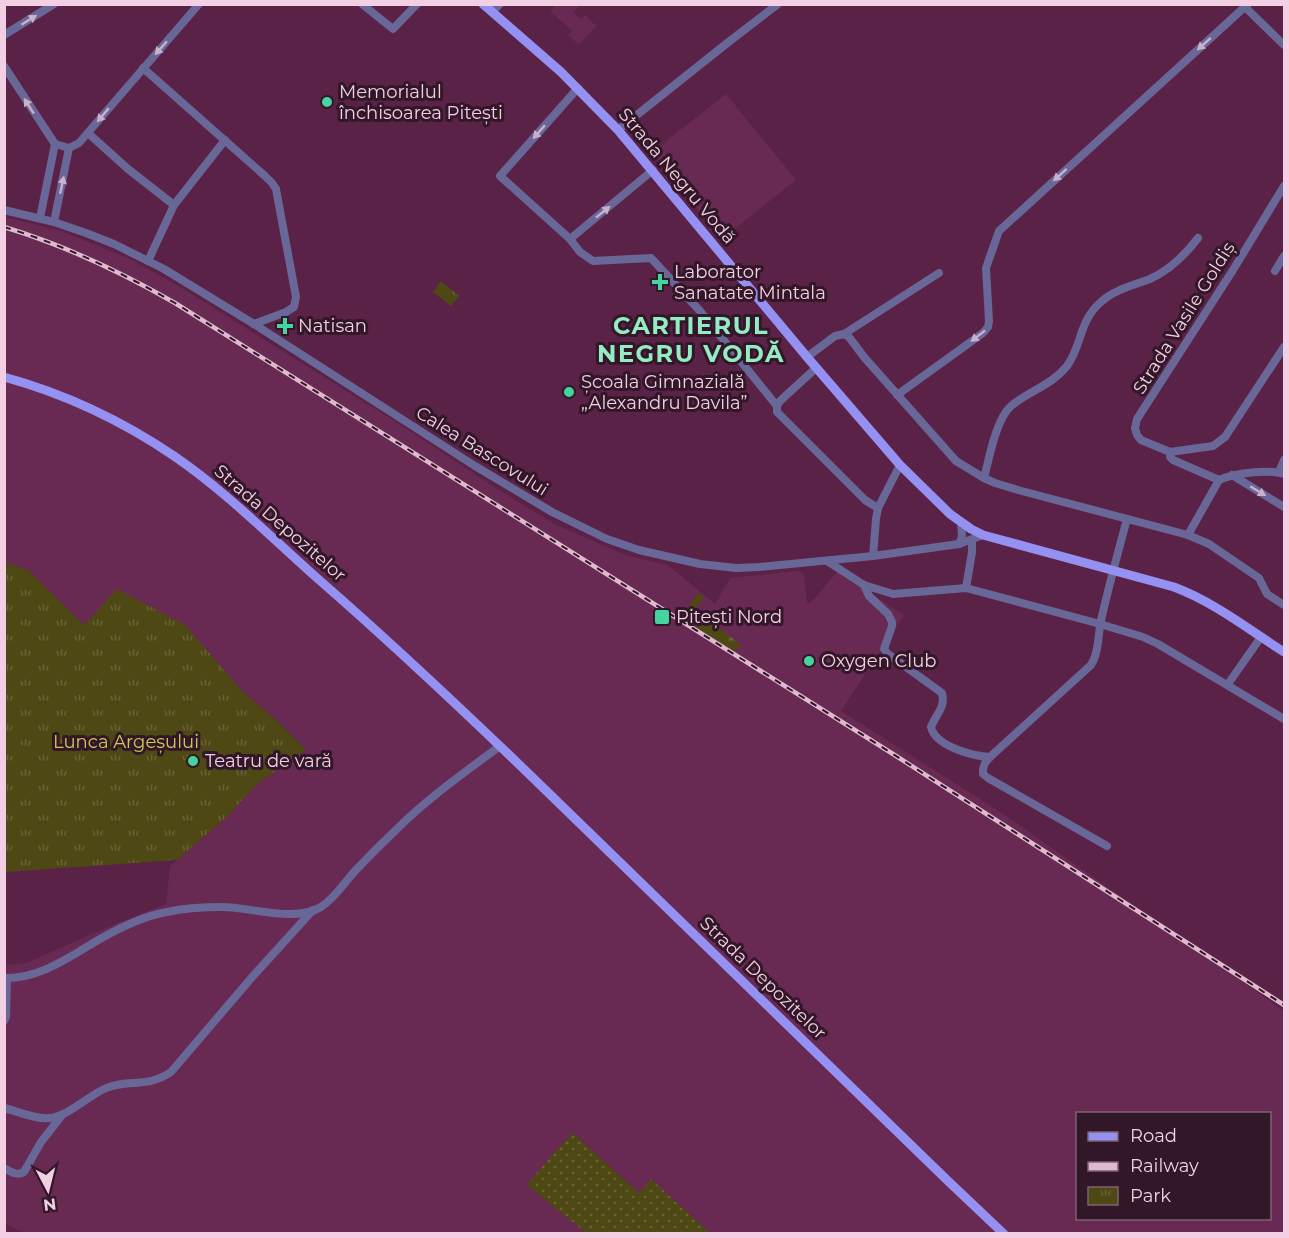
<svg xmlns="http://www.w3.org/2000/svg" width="1289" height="1238" font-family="Montserrat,sans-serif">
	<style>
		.built { fill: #682952; fill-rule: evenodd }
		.grass { fill: url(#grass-dots) }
		.forest { fill: url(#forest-firs) }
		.park { fill: url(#park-tufts) }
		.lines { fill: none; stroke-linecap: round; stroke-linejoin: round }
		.minor { stroke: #686797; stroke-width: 8 }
		.major { stroke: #9591f2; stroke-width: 9 }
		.rail-casing { stroke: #dfb9ce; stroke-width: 4.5 }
		.rail { stroke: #311727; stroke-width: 2; stroke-dasharray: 7; stroke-linecap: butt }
		.oneway { fill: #c9b0cc }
		.poi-dot { fill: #46d49e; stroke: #311727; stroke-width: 2 }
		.labels { text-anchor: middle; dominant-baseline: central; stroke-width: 6; stroke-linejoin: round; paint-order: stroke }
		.poi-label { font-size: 18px; fill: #f2cfe2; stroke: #311727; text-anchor: start }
		.street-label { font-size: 18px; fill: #f2cfe2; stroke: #311727 }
		.park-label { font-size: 18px; fill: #d2c756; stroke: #311727 }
		.district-label { font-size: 24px; font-weight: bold; letter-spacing: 1.5px; fill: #95ebc4; stroke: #311727 }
	</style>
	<defs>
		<pattern id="grass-dots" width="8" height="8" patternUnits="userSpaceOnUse" patternTransform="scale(1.5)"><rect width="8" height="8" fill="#4e4914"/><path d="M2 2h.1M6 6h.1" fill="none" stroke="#686236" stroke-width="1.8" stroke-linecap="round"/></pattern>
		<pattern id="forest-firs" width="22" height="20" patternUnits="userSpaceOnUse" patternTransform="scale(1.5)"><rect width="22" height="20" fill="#4e4914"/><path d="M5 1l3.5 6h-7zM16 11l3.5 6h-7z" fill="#686236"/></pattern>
		<pattern id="park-tufts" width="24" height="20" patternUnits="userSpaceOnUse" patternTransform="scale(1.5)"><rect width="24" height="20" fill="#4e4914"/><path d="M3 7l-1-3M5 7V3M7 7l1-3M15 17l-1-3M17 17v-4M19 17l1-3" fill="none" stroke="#686236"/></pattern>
	</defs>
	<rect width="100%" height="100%" fill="#5a2246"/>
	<!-- built -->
	<g class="built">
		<polygon points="556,5 580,5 573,12 581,19 585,15 596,26 579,45 568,35 572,31 550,11"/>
		<polygon points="726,94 796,180 722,239 652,152"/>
		<path d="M5,217L61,231L128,258L177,285L396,422L496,488L556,525L628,556L668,565L715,604L730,578L796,571H800L804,575L807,604L814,599L837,572L904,615L841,711L1002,813L1284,1011V1233H710L652,1180L640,1194L573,1133L528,1185L586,1233L26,1234L5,1224V965L26,963L115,924L166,904L170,866L230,814L257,784L306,750L276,720L244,693L225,672L84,625L28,570L5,562ZM1078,1114H1270V1218H1078Z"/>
	</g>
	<!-- grass -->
	<polygon class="grass" points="573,1133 639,1193 651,1179 710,1233 586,1233 527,1185 552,1155"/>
	<!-- forest -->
	<polygon class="forest" points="698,593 704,597 696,608 699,615 714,624 742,646 735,650 727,647 697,628 697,622 691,623 681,618"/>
	<!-- park -->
	<g class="park">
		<polygon points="441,281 459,296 451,306 433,292"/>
		<polygon points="5,562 28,570 84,625 117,589 185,625 244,693 276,720 306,750 257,784 230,814 177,860 5,872"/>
	</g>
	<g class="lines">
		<!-- minor -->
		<g class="minor">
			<polyline points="362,4 393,29 417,4"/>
			<polyline points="1245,7 1284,45"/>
			<polyline points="492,12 500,4"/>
			<polyline points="4,35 54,4"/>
			<polyline points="4,66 55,144"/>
			<polyline points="143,68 265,176 272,183 276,189 296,297 294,307 286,312 254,324"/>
			<polyline points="578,88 500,176 570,239 653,170"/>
			<polyline points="618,130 726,44 778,4"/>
			<polyline points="88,133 128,169 174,205 148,261"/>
			<polyline points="55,144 69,148 79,143 199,4"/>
			<polyline points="1284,186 1233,270 1137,419 1135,428 1137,435 1141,440 1170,452 1213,446 1225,437 1284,347"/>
			<polyline points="174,205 225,140"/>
			<polyline points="4,210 54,222 86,233 114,244 164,269 254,324 475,466 552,512 607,539 639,550 700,564 736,568 759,567 873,556 959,544 983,535"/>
			<polyline points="40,218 55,144"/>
			<polyline points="54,222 69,148"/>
			<polyline points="570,239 580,252 593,261 651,258 700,311 777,406"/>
			<polyline points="1275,271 1284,256"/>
			<polyline points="844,334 939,273"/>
			<polyline points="807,357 835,336 844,334 849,337 864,357 956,461 984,478 995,483 1018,490 1188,535 1209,544 1259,578 1267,594 1284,605"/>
			<polyline points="816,368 780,401 777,406 777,412 865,500 878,508"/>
			<polyline points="897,395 983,333 988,327 989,321 986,268 999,231 1248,4"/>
			<polyline points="1170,452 1170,457 1173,460 1219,480"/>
			<polyline points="1279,472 1284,460"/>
			<polyline points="1232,475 1284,507"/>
			<path d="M984,478C989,459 996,419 1011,406C1029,391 1052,385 1067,366C1082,346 1079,320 1101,302C1114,290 1134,285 1150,279C1170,270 1185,255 1198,238"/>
			<path d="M1188,535L1219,480C1235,473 1268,469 1284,474"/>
			<polyline points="959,544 962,537 961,522"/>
			<polyline points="873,556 876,519 878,508 900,465"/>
			<polyline points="827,561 864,585 893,594 966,588 1100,624 1143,637 1158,644 1284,719"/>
			<path d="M864,585L869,596L888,614L892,622V626L884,649L888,654L942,693C946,707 936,714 931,727C935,746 972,756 990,757"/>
			<polyline points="966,588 972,552 972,540"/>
			<polyline points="1228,684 1261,637"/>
			<path d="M1107,846L988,778L983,774V769L985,763L990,757L1091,665C1099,652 1098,635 1101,620C1109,586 1118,552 1127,519"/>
			<path d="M4,978C40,979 71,956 100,939C121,927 143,916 167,912C185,908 204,907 222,907C251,907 295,923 321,907C335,898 344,883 355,871C369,856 383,842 397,829C428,798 465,772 500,746"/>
			<polyline points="4,1021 6,1017 7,978"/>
			<path d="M4,1108C17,1111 37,1120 50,1118C68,1116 87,1097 104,1089C127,1078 146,1089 171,1072L253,976L313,910"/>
			<path d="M4,1168C11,1172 17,1176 24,1172L41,1142L63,1114"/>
		</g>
		<!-- major -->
		<g class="major">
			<path d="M483,4L561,72L618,130L807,357L900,465L950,514L971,529L983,535L1174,587C1214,602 1248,629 1284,652"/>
			<path d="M4,377C66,394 121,420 174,456C224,490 271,537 317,578C402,652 484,730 565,809C692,932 819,1056 947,1180L1004,1234"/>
		</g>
		<!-- rail casing -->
		<g class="rail-casing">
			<path id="rail" d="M4,227C64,245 121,272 175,303L893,754L1284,1005"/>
		</g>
		<!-- rail -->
		<use href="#rail" class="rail"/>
	</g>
	<!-- one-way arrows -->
	<defs><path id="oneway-solid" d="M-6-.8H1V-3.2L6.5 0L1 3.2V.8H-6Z" transform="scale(1.5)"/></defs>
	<g class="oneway">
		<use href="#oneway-solid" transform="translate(29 20) rotate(-32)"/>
		<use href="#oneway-solid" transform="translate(1204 44) rotate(138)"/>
		<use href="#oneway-solid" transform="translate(161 48) rotate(131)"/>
		<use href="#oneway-solid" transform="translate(29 106) rotate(-123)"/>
		<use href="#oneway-solid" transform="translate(103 115) rotate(130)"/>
		<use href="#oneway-solid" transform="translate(539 132) rotate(131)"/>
		<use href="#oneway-solid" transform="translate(1060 175) rotate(138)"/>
		<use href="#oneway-solid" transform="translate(62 185) rotate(-78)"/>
		<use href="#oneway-solid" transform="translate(603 212) rotate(-39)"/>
		<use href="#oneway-solid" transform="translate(978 336) rotate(142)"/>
		<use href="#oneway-solid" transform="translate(1258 491) rotate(31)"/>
	</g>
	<!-- markers -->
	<g class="poi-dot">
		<circle cx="327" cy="102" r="6"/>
		<path d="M657 273h6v6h6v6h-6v6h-6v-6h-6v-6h6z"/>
		<path d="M282 317h6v6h6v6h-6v6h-6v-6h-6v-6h6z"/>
		<circle cx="569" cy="392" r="6"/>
		<rect x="654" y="609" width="16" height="16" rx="3"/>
		<circle cx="809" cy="661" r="6"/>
		<circle cx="193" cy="761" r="6"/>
	</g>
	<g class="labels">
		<!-- poi labels -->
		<g class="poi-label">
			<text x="339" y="92">Memorialul<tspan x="339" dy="21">închisoarea Pitești</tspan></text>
			<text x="674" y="272">Laborator<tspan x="674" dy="21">Sanatate Mintala</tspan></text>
			<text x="298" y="326">Natisan</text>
			<text x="581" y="382">Școala Gimnazială<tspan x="581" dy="21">„Alexandru Davila”</tspan></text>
			<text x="676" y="617">Pitești Nord</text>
			<text x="821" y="661">Oxygen Club</text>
			<text x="205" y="761">Teatru de vară</text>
		</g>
		<!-- street labels -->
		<g class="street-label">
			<text transform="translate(677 176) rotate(50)">Strada Negru Vodă</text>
			<text transform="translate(1184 318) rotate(-58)">Strada Vasile Goldiș</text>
			<text transform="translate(482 451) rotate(32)">Calea Bascovului</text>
			<text transform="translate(280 523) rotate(41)">Strada Depozitelor</text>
			<text transform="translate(763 978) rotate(44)">Strada Depozitelor</text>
		</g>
		<!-- park labels -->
		<g class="park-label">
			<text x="126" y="742">Lunca Argeșului</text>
		</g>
		<!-- district labels -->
		<g class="district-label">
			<text x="691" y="325">CARTIERUL<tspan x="691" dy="28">NEGRU VODĂ</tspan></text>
		</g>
	</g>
	<!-- border -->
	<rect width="1289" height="1238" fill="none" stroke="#f2cfe2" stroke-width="12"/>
	<!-- legend -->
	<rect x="1076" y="1112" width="195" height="108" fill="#311727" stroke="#7e6172" stroke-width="1.5"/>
	<rect x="1088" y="1132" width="30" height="9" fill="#9591f2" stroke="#7e6172" stroke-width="1.5"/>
	<text x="1130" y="1142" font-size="18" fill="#f2cfe2">Road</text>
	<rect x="1088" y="1162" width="30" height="9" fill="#dfb9ce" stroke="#7e6172" stroke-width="1.5"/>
	<text x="1130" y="1172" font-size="18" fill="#f2cfe2">Railway</text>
	<rect x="1088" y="1187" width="30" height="18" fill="url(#park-tufts)" stroke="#7e6172" stroke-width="1.5"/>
	<text x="1130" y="1202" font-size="18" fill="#f2cfe2">Park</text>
	<!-- north arrow -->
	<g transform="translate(48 1190) rotate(173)" stroke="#311727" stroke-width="4.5" paint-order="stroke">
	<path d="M0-4.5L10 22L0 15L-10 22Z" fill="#f2cfe2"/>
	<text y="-9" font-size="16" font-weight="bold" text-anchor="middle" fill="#f2cfe2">N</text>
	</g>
</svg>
